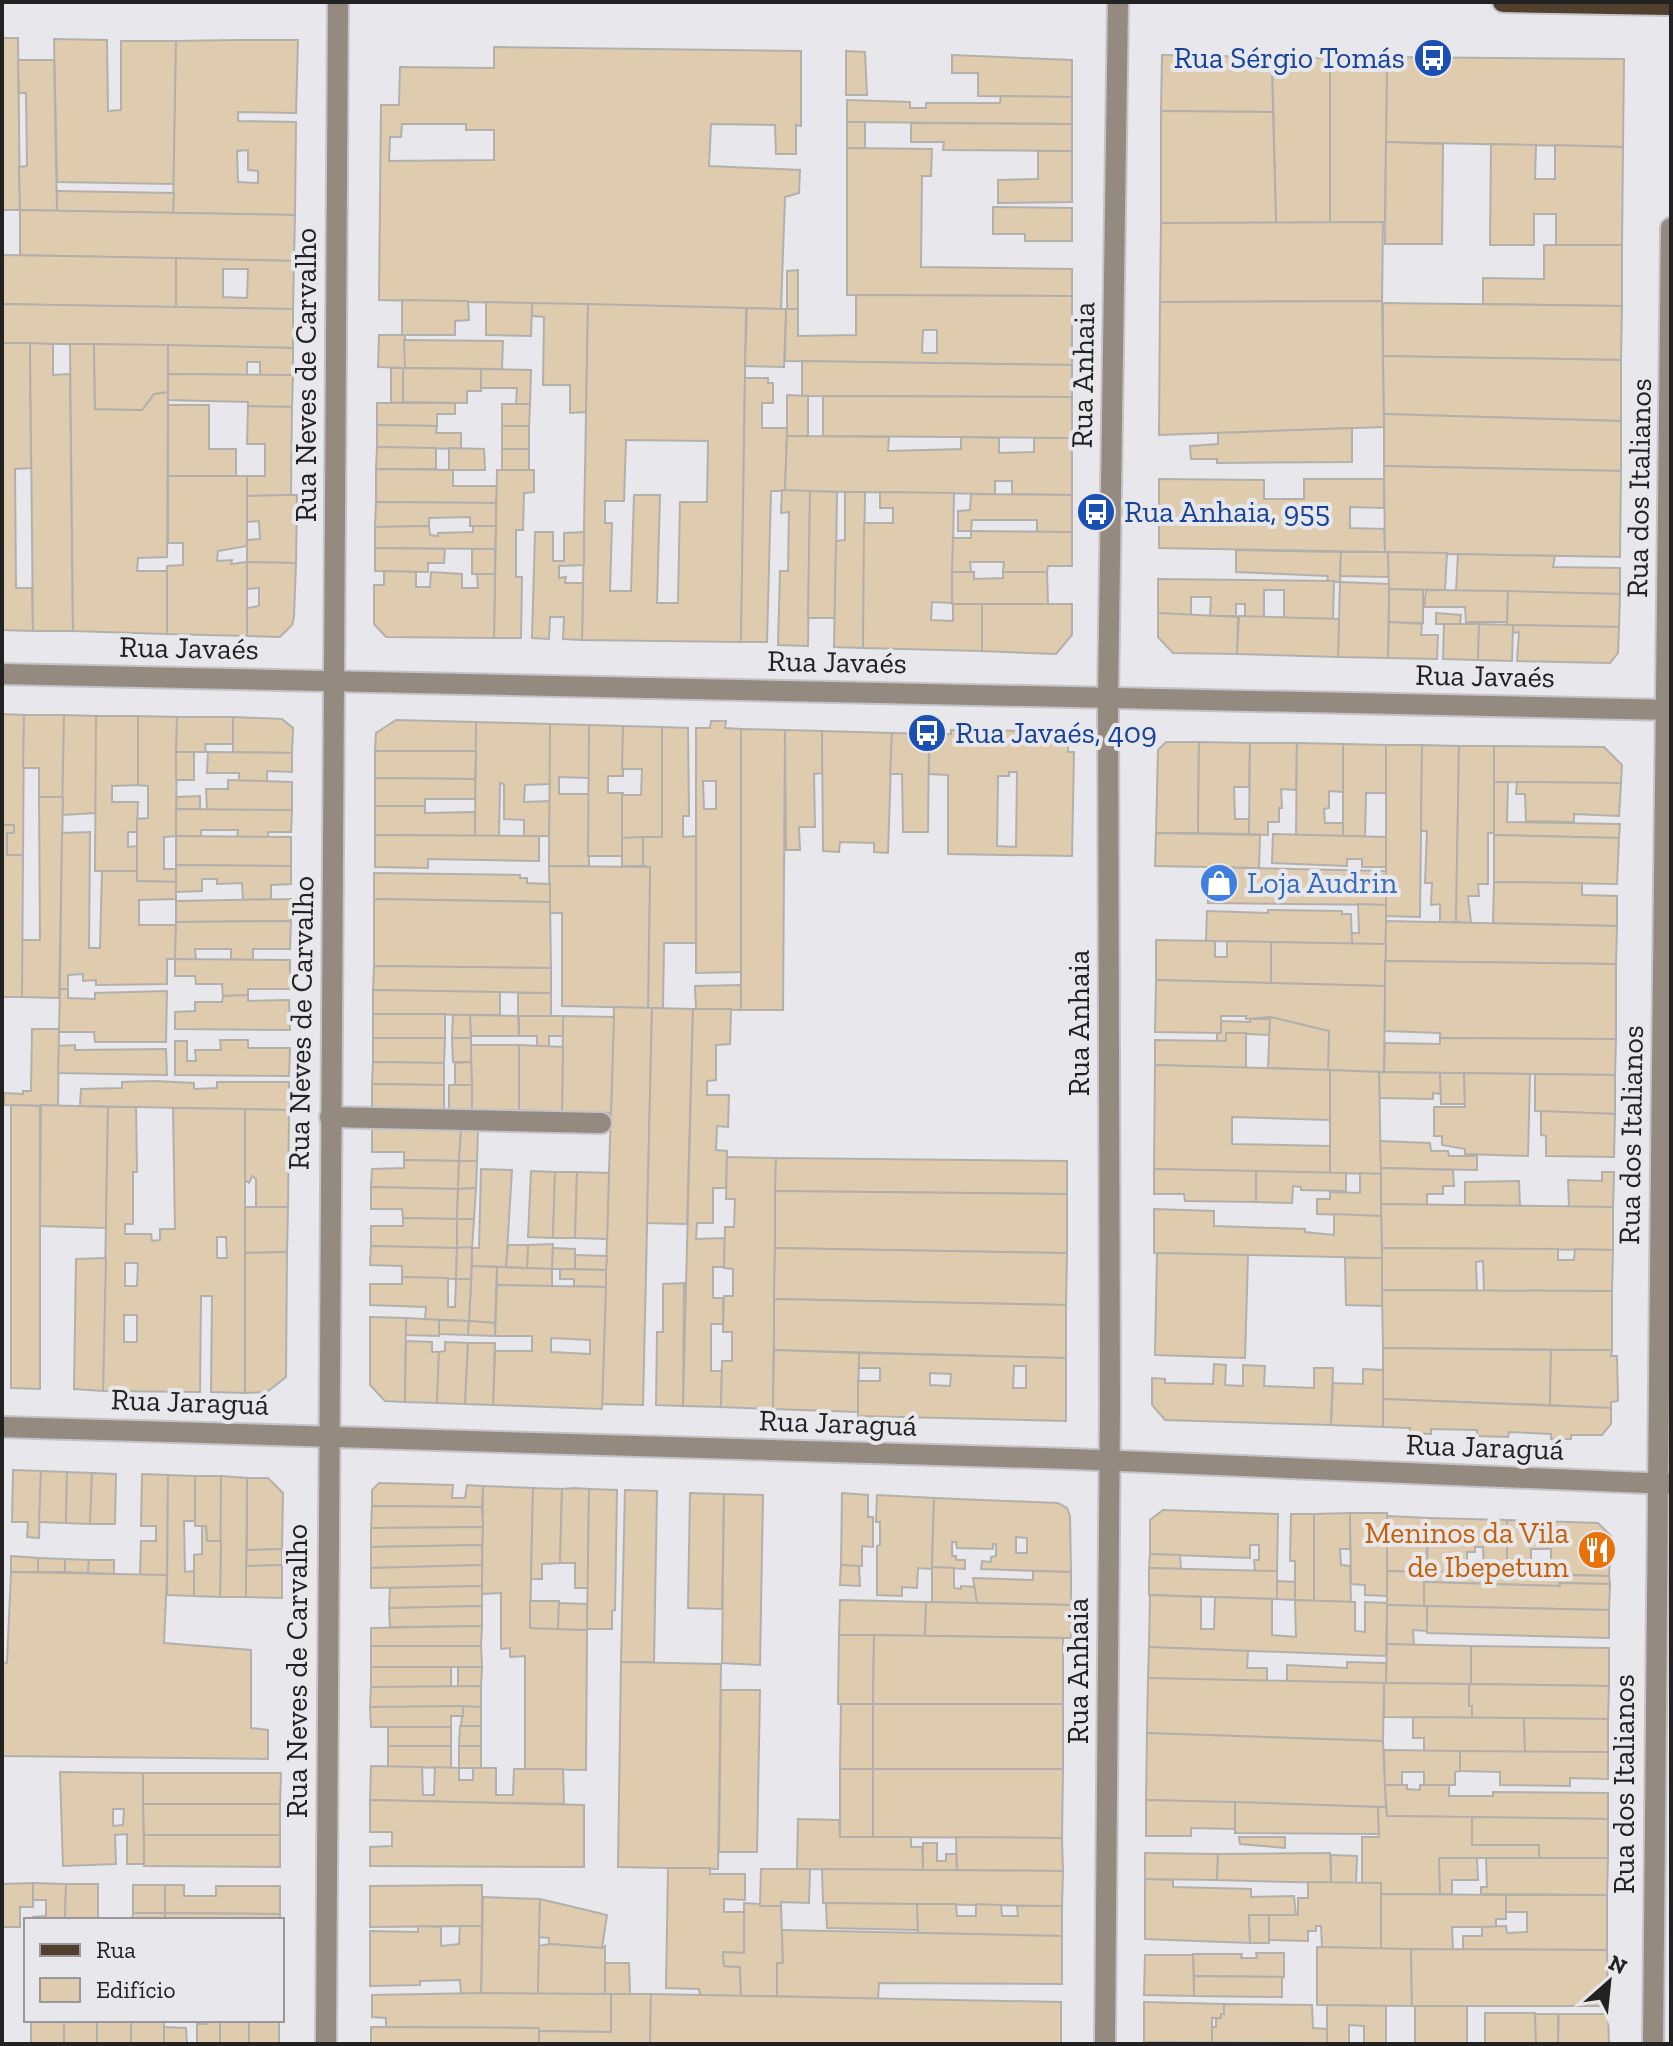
<svg xmlns="http://www.w3.org/2000/svg" width="1673" height="2046" font-family="'Zilla Slab',serif">
	<style>
		.building { fill: #dfccaf; stroke: #b3b0ac; stroke-width: 2; fill-rule: evenodd }
		.lines { fill: none; stroke-linecap: round; stroke-linejoin: round }
		.street-casing { stroke: #c4c4c8; stroke-width: 24 }
		.primary-casing { stroke: #c4c4c8; stroke-width: 24 }
		.street { stroke: #958a80; stroke-width: 20 }
		.primary { stroke: #51402d; stroke-width: 20 }
		.labels { text-anchor: middle; dominant-baseline: central; stroke-width: 8; stroke-linejoin: round; paint-order: stroke }
		.transit-label { font-size: 30px; fill: #164399; stroke: #e7e7ec; text-anchor: start }
		.street-label { font-size: 30px; fill: #222223; stroke: #e7e7ec }
		.shop-label { font-size: 30px; fill: #366cbe; stroke: #e7e7ec; text-anchor: start }
		.food-label { font-size: 30px; fill: #c56008; stroke: #e7e7ec; text-anchor: end }
	</style>
	<rect width="100%" height="100%" fill="#e7e7ec"/>
	<!-- building -->
	<g class="building">
		<polygon points="2,38 18,38 20,210 2,210"/>
		<polygon points="54,39 107,40 108,111 121,110 121,41 176,41 174,184 57,182"/>
		<path d="M237,40H298L296,113L238,112V121L296,122L295,215L173,213L176,41ZM248,150V170L258,171V183L238,182L237,151Z"/>
		<path d="M494,47L801,51V126L796,125V154H776L775,125L711,124L709,166L800,170L799,193L785,197L781,309L379,300L381,105H399L400,67L494,68ZM402,124H466V130H494V160L389,161L390,137H401Z"/>
		<polygon points="846,51 865,52 867,95 846,95"/>
		<polygon points="952,55 1072,60 1072,97 978,96 978,73 952,73"/>
		<polygon points="1162,55 1272,57 1273,112 1161,111"/>
		<polygon points="1272,57 1330,58 1330,223 1276,223"/>
		<polygon points="1387,57 1624,59 1623,147 1386,142"/>
		<polygon points="1387,57 1385,222 1330,223 1330,58"/>
		<polygon points="18,60 54,60 57,211 20,210 19,167 27,166 26,93 19,93"/>
		<polygon points="1001,96 1072,97 1072,124 847,122 847,100 910,102 910,108 926,108 926,103 1000,103"/>
		<polygon points="1161,111 1273,112 1276,223 1161,224"/>
		<polygon points="847,122 865,122 865,149 847,148"/>
		<polygon points="911,123 1072,124 1072,151 943,150 944,142 911,142"/>
		<polygon points="1386,142 1443,144 1442,244 1385,244"/>
		<polygon points="1491,144 1536,145 1535,179 1555,179 1555,145 1623,147 1622,245 1556,245 1556,214 1534,214 1534,245 1490,245"/>
		<polygon points="847,148 932,149 931,176 922,176 921,267 1072,269 1072,296 847,295"/>
		<polygon points="1038,151 1072,151 1072,202 998,203 998,180 1038,179"/>
		<polygon points="57,191 174,193 173,213 57,211"/>
		<polygon points="993,207 1072,208 1072,241 1025,241 1025,234 993,234"/>
		<polygon points="20,210 295,215 294,261 20,255"/>
		<polygon points="1383,222 1382,301 1160,302 1161,223"/>
		<polygon points="1544,245 1622,245 1622,306 1483,304 1483,278 1544,279"/>
		<polygon points="2,255 176,258 176,308 2,304"/>
		<path d="M176,258L294,261L293,309L176,308ZM223,269H248L247,298L223,297Z"/>
		<polygon points="798,270 798,309 787,309 787,271"/>
		<path d="M856,295L1072,296V365L785,361L786,309H798V336L856,335ZM923,330H937V353H922Z"/>
		<polygon points="402,300 468,301 469,320 455,321 455,335 402,335"/>
		<polygon points="1382,301 1384,427 1159,435 1160,302"/>
		<polygon points="486,302 532,303 531,336 486,335"/>
		<polygon points="532,303 588,304 586,412 570,413 570,385 543,385 544,317 532,316"/>
		<polygon points="1383,303 1622,306 1621,360 1383,356"/>
		<polygon points="2,304 293,309 293,348 2,343"/>
		<path d="M588,304L746,308L741,642L582,640ZM626,440L708,441L707,502H680L678,603H657L660,495H634L631,591H610L612,523H605V501H624Z"/>
		<polygon points="747,308 786,309 784,367 745,366"/>
		<polygon points="379,335 405,335 405,368 378,367"/>
		<polygon points="404,340 503,341 502,369 405,368"/>
		<polygon points="2,343 30,343 31,468 15,469 16,588 32,588 33,631 2,630"/>
		<polygon points="30,343 53,344 53,375 70,374 73,631 33,631"/>
		<polygon points="70,344 94,344 95,409 142,410 154,394 168,392 167,557 138,558 137,571 168,571 167,634 73,631"/>
		<polygon points="94,344 168,345 168,392 154,394 142,410 95,409"/>
		<polygon points="168,345 293,348 293,375 260,375 260,362 247,362 247,375 168,374"/>
		<polygon points="1383,356 1621,360 1621,421 1384,414"/>
		<polygon points="802,361 1072,365 1072,397 802,396"/>
		<polygon points="391,368 403,368 403,402 391,403"/>
		<polygon points="403,368 481,369 481,391 467,391 467,403 403,402"/>
		<polygon points="481,369 531,370 530,404 516,404 517,388 481,388"/>
		<polygon points="168,374 293,375 292,407 248,406 248,402 168,400"/>
		<polygon points="745,378 768,378 768,383 773,383 773,403 762,403 762,428 787,428 785,491 771,491 767,642 741,642"/>
		<polygon points="787,395 808,396 808,436 787,436"/>
		<polygon points="823,396 1072,397 1072,438 823,436"/>
		<polygon points="377,403 455,403 455,414 437,414 437,426 377,425"/>
		<polygon points="502,404 530,404 529,426 502,426"/>
		<polygon points="168,405 209,405 209,449 236,449 236,476 168,476"/>
		<polygon points="248,406 292,407 291,495 247,496 247,476 265,476 265,444 247,444"/>
		<polygon points="1384,414 1621,421 1621,471 1384,466"/>
		<polygon points="377,425 437,426 436,433 461,433 461,449 377,447"/>
		<rect x="502" y="426" width="27" height="23"/>
		<polygon points="1352,428 1352,462 1217,463 1217,459 1191,459 1190,446 1218,444 1218,433"/>
		<polygon points="787,436 889,437 888,451 961,449 961,437 999,438 999,453 1034,452 1034,438 1072,438 1072,495 1012,494 1012,481 995,481 995,494 785,491"/>
		<polygon points="377,447 436,448 436,469 376,469"/>
		<polygon points="449,448 484,449 485,470 449,470"/>
		<polygon points="502,449 529,449 529,471 502,470"/>
		<polygon points="1384,466 1621,471 1620,557 1385,553"/>
		<polygon points="376,469 453,470 453,486 497,486 496,503 376,502"/>
		<polygon points="497,470 534,470 534,492 524,493 523,530 516,530 516,577 522,577 521,638 494,638"/>
		<polygon points="168,476 247,476 247,546 218,551 217,561 232,560 231,564 247,562 247,636 167,634 167,566 183,565 183,543 168,543"/>
		<polygon points="1159,479 1264,480 1264,499 1304,499 1304,479 1384,479 1384,508 1350,507 1350,528 1384,529 1385,552 1159,548"/>
		<polygon points="782,490 810,491 808,646 778,645 780,571 788,571 789,512 781,513"/>
		<polygon points="810,491 837,492 835,618 808,618"/>
		<polygon points="845,492 865,492 863,648 834,647 836,541 845,540"/>
		<polygon points="880,492 954,493 952,603 932,602 931,620 953,621 953,604 982,604 982,651 863,648 864,523 893,523 893,508 880,508"/>
		<polygon points="971,494 1072,495 1072,532 1037,532 1037,520 972,520 971,531 958,531 958,511 970,510"/>
		<polygon points="291,495 297,495 296,563 247,562 247,540 260,539 259,521 247,522 247,496"/>
		<polygon points="376,502 496,503 496,526 470,526 470,517 429,518 429,526 375,527"/>
		<polygon points="429,526 430,535 438,536 438,533 473,532 473,526 496,526 495,549 375,548 375,527"/>
		<polygon points="971,531 1072,532 1072,566 1048,566 1047,572 1003,572 1004,562 970,562 971,572 952,572 953,538 971,538"/>
		<polygon points="535,532 553,532 553,561 564,561 564,533 584,532 584,565 559,566 559,578 566,577 565,583 583,583 582,640 563,639 564,617 550,617 549,639 532,638"/>
		<polygon points="375,548 445,549 444,563 428,563 428,572 375,571"/>
		<rect x="472" y="549" width="23" height="25"/>
		<polygon points="1236,550 1341,552 1340,582 1327,582 1328,576 1236,572"/>
		<polygon points="1341,552 1388,552 1389,577 1340,576"/>
		<polygon points="1388,552 1447,553 1445,590 1389,589"/>
		<polygon points="1458,554 1555,556 1553,567 1620,568 1620,594 1456,591"/>
		<polygon points="247,562 296,563 294,617 292,625 280,637 247,636 247,608 259,606 259,588 247,589"/>
		<polygon points="384,571 416,572 416,587 430,587 431,572 462,574 462,588 478,588 477,574 495,574 494,638 386,637 374,624 374,585 384,585"/>
		<polygon points="952,572 974,572 974,579 1003,578 1003,572 1047,572 1048,604 952,604"/>
		<polygon points="1158,579 1334,581 1333,619 1284,618 1284,590 1264,590 1264,617 1245,617 1245,604 1236,604 1236,616 1210,616 1211,597 1191,597 1191,615 1158,613"/>
		<polygon points="1340,582 1389,584 1388,658 1338,657"/>
		<polygon points="1389,589 1423,590 1423,623 1389,622"/>
		<polygon points="1426,590 1508,591 1507,622 1466,622 1465,607 1424,607"/>
		<polygon points="1508,591 1620,594 1619,627 1507,625"/>
		<polygon points="982,604 1072,604 1072,635 1056,654 982,651"/>
		<polygon points="1158,613 1238,617 1237,654 1173,653 1158,637"/>
		<polygon points="1436,613 1461,615 1460,624 1436,624"/>
		<polygon points="1239,616 1339,619 1338,657 1237,654"/>
		<polygon points="1389,622 1422,624 1421,635 1438,635 1437,659 1388,658"/>
		<polygon points="1444,624 1479,624 1478,660 1443,659"/>
		<polygon points="1479,624 1513,625 1512,661 1478,660"/>
		<polygon points="1513,625 1619,627 1618,653 1610,663 1517,661 1519,632 1513,633"/>
		<polygon points="2,714 24,715 23,855 7,855 7,833 14,833 14,825 2,825"/>
		<polygon points="24,715 64,715 63,797 39,797 39,768 23,768"/>
		<polygon points="64,715 96,716 96,813 62,815"/>
		<polygon points="96,716 138,716 138,785 112,786 112,802 138,802 137,832 128,832 128,847 137,846 137,871 95,871"/>
		<polygon points="138,716 177,717 176,836 164,837 164,869 176,869 176,882 137,881 137,819 148,818 148,786 138,785"/>
		<polygon points="177,717 233,717 233,744 205,744 206,752 176,752"/>
		<polygon points="233,717 282,719 293,728 292,753 233,752"/>
		<polygon points="396,720 476,722 476,751 375,751 376,733"/>
		<path d="M711,721H726L725,728L741,729V972L696,973V728H710ZM703,781H716V809H704Z"/>
		<polygon points="476,722 550,724 550,784 525,785 524,802 550,801 549,836 524,836 524,820 504,819 504,784 500,783 499,836 475,836"/>
		<polygon points="550,724 589,725 589,778 559,777 559,794 589,794 589,866 549,866"/>
		<polygon points="589,725 623,726 623,776 608,776 608,793 623,793 622,856 588,856"/>
		<polygon points="623,726 662,727 662,837 622,838 622,795 641,795 642,769 622,769"/>
		<polygon points="662,727 688,728 689,816 683,816 683,837 696,836 696,943 664,943 663,1008 648,1008 650,867 643,866 643,837 662,837"/>
		<polygon points="741,729 785,730 783,1010 741,1010"/>
		<polygon points="785,730 822,731 822,773 814,774 815,827 799,827 800,850 786,850"/>
		<path d="M951,730L1058,731L1068,742V752H1074L1072,856L948,854V775L929,774V734H951ZM1009,772H1017L1016,847L997,846L998,776H1009Z"/>
		<polygon points="822,731 892,733 888,853 874,852 874,843 840,842 839,852 823,851"/>
		<polygon points="892,733 929,734 928,832 903,832 902,774 890,774"/>
		<polygon points="1166,742 1199,742 1198,833 1156,833 1158,750"/>
		<polygon points="1199,742 1250,743 1249,787 1234,787 1235,819 1249,819 1249,834 1198,833"/>
		<polygon points="1250,743 1297,743 1296,790 1281,789 1282,808 1279,808 1279,822 1268,822 1268,835 1249,834"/>
		<polygon points="1297,743 1343,744 1343,792 1329,791 1329,808 1324,809 1325,823 1343,823 1343,836 1296,835"/>
		<polygon points="1343,744 1386,745 1386,793 1366,793 1365,836 1343,836"/>
		<polygon points="1386,745 1422,745 1420,917 1386,916"/>
		<polygon points="1422,745 1459,746 1456,922 1440,922 1440,904 1431,905 1432,883 1425,883 1427,831 1421,831"/>
		<polygon points="1459,746 1494,746 1494,833 1488,833 1488,884 1478,884 1479,896 1468,896 1471,923 1456,922"/>
		<polygon points="1494,746 1604,747 1622,765 1621,783 1494,782"/>
		<polygon points="375,751 476,751 475,779 375,778"/>
		<rect x="176" y="752" width="18" height="28"/>
		<polygon points="208,752 292,753 292,772 267,771 267,781 239,781 239,773 207,773"/>
		<polygon points="375,778 475,779 475,799 425,799 425,806 375,806"/>
		<polygon points="228,780 292,782 292,810 207,810 206,789 228,789"/>
		<polygon points="1494,782 1508,782 1507,822 1620,824 1619,838 1494,835"/>
		<polygon points="1517,782 1621,783 1619,816 1574,814 1574,822 1526,821 1525,794 1516,794"/>
		<polygon points="200,796 200,809 176,809 177,797"/>
		<polygon points="39,797 63,797 59,998 22,997 22,940 40,940"/>
		<polygon points="375,806 425,806 425,813 475,812 475,836 375,835"/>
		<polygon points="176,809 292,810 291,832 268,832 268,837 237,837 238,830 201,830 201,837 176,836"/>
		<polygon points="2,825 14,825 14,833 7,833 7,855 23,855 22,997 2,997"/>
		<polygon points="90,832 89,948 100,948 102,871 137,871 137,881 176,882 176,899 139,900 139,925 176,925 175,959 167,959 167,984 96,985 96,980 83,981 83,974 68,975 68,989 60,989 62,833"/>
		<polygon points="1156,833 1260,835 1259,868 1155,866"/>
		<polygon points="1273,834 1386,837 1386,867 1362,867 1362,859 1347,859 1347,866 1272,863"/>
		<polygon points="375,835 539,836 539,861 428,859 428,868 375,867"/>
		<polygon points="1494,835 1619,838 1617,884 1494,882"/>
		<polygon points="176,836 291,837 291,866 176,865"/>
		<polygon points="643,837 643,866 622,866 622,838"/>
		<polygon points="176,865 291,866 291,884 271,885 271,899 243,900 242,883 217,884 217,879 202,879 202,891 176,892"/>
		<polygon points="549,866 650,867 648,1008 562,1006 562,913 550,913"/>
		<polygon points="1208,867 1386,871 1386,905 1208,903"/>
		<polygon points="374,873 520,875 520,878 527,878 527,883 550,884 550,902 374,899"/>
		<polygon points="1494,882 1582,883 1582,895 1617,896 1617,926 1493,923"/>
		<polygon points="291,899 291,921 176,922 176,901"/>
		<polygon points="374,899 550,902 551,968 374,966"/>
		<polygon points="1358,904 1386,905 1386,944 1352,944 1351,933 1359,933"/>
		<polygon points="1268,910 1342,911 1342,914 1351,914 1352,944 1206,941 1207,911 1268,913"/>
		<polygon points="291,921 290,949 253,949 253,960 231,959 231,949 195,949 196,960 175,959 176,922"/>
		<polygon points="1386,921 1617,926 1616,964 1385,961"/>
		<polygon points="1156,940 1215,941 1215,957 1227,957 1227,941 1271,942 1271,983 1156,980"/>
		<polygon points="1271,942 1386,944 1385,986 1271,983"/>
		<polygon points="175,959 290,960 290,989 248,989 248,995 223,996 222,984 196,984 195,976 175,976"/>
		<polygon points="1385,961 1616,964 1616,1039 1440,1038 1440,1033 1385,1031"/>
		<polygon points="374,966 551,968 551,993 373,990"/>
		<polygon points="1156,980 1385,986 1384,1072 1328,1070 1329,1031 1270,1017 1246,1019 1246,1016 1221,1016 1221,1033 1155,1032"/>
		<polygon points="741,985 741,1010 696,1009 695,986"/>
		<polygon points="60,989 68,989 68,998 95,999 95,993 167,991 166,1042 95,1042 94,1032 59,1032"/>
		<polygon points="373,990 500,992 500,1015 373,1014"/>
		<rect x="518" y="993" width="33" height="23"/>
		<polygon points="248,995 248,1001 289,1000 290,1030 175,1029 175,1012 195,1011 195,1002 222,1002 223,996"/>
		<polygon points="614,1007 652,1008 643,1405 602,1404"/>
		<polygon points="652,1008 693,1009 687,1224 647,1223"/>
		<polygon points="693,1009 731,1009 730,1044 716,1045 716,1080 707,1081 707,1095 729,1095 728,1127 717,1126 716,1150 727,1151 726,1188 713,1188 713,1223 697,1223 696,1239 725,1238 724,1267 713,1267 713,1298 723,1298 723,1324 711,1324 711,1371 722,1371 721,1407 683,1406"/>
		<rect x="373" y="1014" width="72" height="24"/>
		<polygon points="453,1015 470,1015 471,1038 452,1038"/>
		<polygon points="470,1015 518,1016 519,1036 471,1036"/>
		<polygon points="519,1016 563,1016 563,1036 549,1036 549,1046 537,1046 537,1036 519,1036"/>
		<polygon points="563,1016 614,1017 611,1113 562,1112"/>
		<polygon points="1270,1017 1329,1031 1328,1070 1268,1068"/>
		<polygon points="1250,1019 1270,1019 1269,1035 1226,1033 1226,1041 1217,1041 1217,1033 1221,1033 1221,1021 1250,1022"/>
		<polygon points="32,1029 59,1029 58,1106 4,1105 4,1093 23,1094 23,1091 31,1091"/>
		<polygon points="1226,1033 1246,1033 1246,1068 1155,1065 1155,1040 1226,1041"/>
		<polygon points="373,1038 445,1038 444,1063 373,1062"/>
		<polygon points="452,1038 471,1038 471,1062 453,1062"/>
		<polygon points="1440,1038 1616,1039 1615,1075 1384,1072 1385,1043 1440,1044"/>
		<polygon points="220,1040 248,1040 248,1048 290,1048 289,1076 175,1075 175,1041 187,1041 187,1061 196,1061 195,1050 221,1050"/>
		<polygon points="75,1045 75,1050 166,1049 167,1075 58,1073 59,1046"/>
		<polygon points="471,1045 519,1045 519,1110 472,1110"/>
		<polygon points="519,1045 563,1047 562,1112 519,1110"/>
		<polygon points="373,1062 444,1063 444,1085 372,1084"/>
		<polygon points="471,1062 472,1085 455,1085 455,1063"/>
		<polygon points="1155,1065 1330,1070 1331,1120 1232,1117 1232,1144 1330,1146 1330,1173 1154,1169"/>
		<polygon points="1330,1070 1379,1072 1381,1174 1330,1173"/>
		<polygon points="1379,1072 1440,1073 1441,1094 1433,1093 1433,1099 1380,1098"/>
		<polygon points="1440,1073 1464,1073 1465,1104 1441,1104"/>
		<polygon points="1464,1073 1530,1074 1528,1156 1465,1154 1465,1149 1442,1145 1442,1136 1434,1136 1434,1107 1465,1107"/>
		<polygon points="1535,1074 1615,1075 1615,1114 1535,1111"/>
		<polygon points="155,1081 194,1083 194,1089 217,1088 217,1082 289,1082 289,1110 80,1106 81,1089 122,1088 122,1082"/>
		<polygon points="372,1084 444,1085 444,1109 372,1109"/>
		<rect x="449" y="1085" width="23" height="25"/>
		<polygon points="11,1105 40,1106 40,1389 11,1388"/>
		<polygon points="41,1105 108,1107 106,1228 40,1226"/>
		<path d="M108,1107H136L137,1172H133V1224H125V1234H151L152,1241L160,1240V1229H175L173,1108L245,1109V1393L211,1392L212,1296H201L200,1392L103,1391ZM217,1237H226L227,1258H217ZM125,1263H138L137,1286H125ZM124,1315H137V1342H124Z"/>
		<polygon points="245,1109 289,1110 288,1207 256,1207 256,1179 252,1176 249,1183 245,1180"/>
		<polygon points="1541,1111 1615,1114 1614,1157 1546,1156 1546,1136 1541,1135"/>
		<polygon points="372,1127 461,1130 459,1161 404,1160 404,1152 372,1152"/>
		<polygon points="461,1130 478,1131 477,1161 459,1161"/>
		<polygon points="1380,1141 1430,1143 1431,1151 1448,1151 1449,1156 1477,1156 1477,1170 1381,1168"/>
		<polygon points="727,1157 776,1158 773,1409 721,1407 722,1361 732,1361 732,1332 723,1332 724,1296 733,1296 733,1269 724,1268 725,1227 734,1227 735,1199 726,1199"/>
		<polygon points="776,1158 1067,1161 1067,1194 775,1191"/>
		<polygon points="404,1160 459,1161 458,1189 371,1187 372,1169 404,1168"/>
		<polygon points="459,1161 477,1161 476,1188 458,1189"/>
		<polygon points="1381,1168 1453,1170 1454,1186 1443,1186 1443,1194 1427,1194 1427,1205 1381,1204"/>
		<polygon points="481,1169 512,1170 506,1267 472,1266 472,1248 479,1248"/>
		<polygon points="1154,1169 1256,1171 1256,1202 1185,1201 1184,1194 1154,1194"/>
		<polygon points="531,1171 555,1172 553,1238 528,1237"/>
		<polygon points="1256,1171 1346,1173 1346,1191 1301,1190 1301,1187 1293,1186 1292,1203 1256,1202"/>
		<polygon points="555,1172 577,1172 575,1238 553,1238"/>
		<polygon points="577,1172 609,1173 607,1239 575,1238"/>
		<polygon points="1602,1172 1614,1172 1613,1207 1569,1207 1568,1180 1602,1181"/>
		<polygon points="1360,1173 1381,1174 1381,1216 1317,1214 1317,1199 1330,1199 1330,1192 1360,1193"/>
		<polygon points="1519,1181 1520,1206 1465,1205 1465,1182"/>
		<polygon points="371,1187 458,1189 457,1219 403,1218 402,1209 371,1209"/>
		<polygon points="476,1188 474,1219 457,1219 458,1189"/>
		<polygon points="775,1191 1067,1194 1067,1253 775,1248"/>
		<polygon points="1381,1204 1613,1207 1613,1250 1382,1248"/>
		<polygon points="245,1207 288,1207 287,1252 245,1253"/>
		<polygon points="1154,1209 1214,1211 1214,1226 1305,1229 1305,1232 1334,1235 1334,1214 1381,1216 1382,1258 1154,1253"/>
		<polygon points="403,1218 457,1219 457,1248 371,1246 371,1226 403,1226"/>
		<polygon points="457,1219 474,1219 472,1248 457,1248"/>
		<polygon points="553,1244 552,1269 527,1268 528,1245"/>
		<polygon points="508,1245 528,1245 527,1268 506,1267"/>
		<polygon points="371,1246 457,1248 456,1279 402,1277 402,1266 370,1265"/>
		<polygon points="470,1247 472,1248 471,1279 456,1279 457,1248"/>
		<polygon points="553,1248 575,1249 575,1269 552,1269"/>
		<polygon points="775,1248 1067,1253 1066,1305 774,1299"/>
		<polygon points="1382,1248 1558,1249 1558,1260 1574,1260 1575,1249 1613,1250 1612,1291 1484,1291 1483,1261 1476,1262 1477,1291 1382,1290"/>
		<polygon points="287,1252 286,1377 267,1392 245,1393 245,1253"/>
		<polygon points="1157,1253 1248,1255 1245,1358 1155,1355"/>
		<polygon points="575,1255 607,1256 606,1270 575,1269"/>
		<polygon points="106,1258 103,1391 74,1389 76,1259"/>
		<polygon points="1345,1258 1382,1258 1382,1306 1346,1305"/>
		<polygon points="472,1266 497,1267 495,1323 469,1321"/>
		<polygon points="497,1267 552,1269 552,1286 497,1285"/>
		<polygon points="560,1269 606,1270 606,1287 574,1286 574,1279 560,1279"/>
		<polygon points="402,1277 448,1278 448,1307 455,1307 456,1279 471,1279 469,1321 425,1319 426,1307 370,1305 370,1284 402,1284"/>
		<polygon points="684,1283 683,1406 656,1405 657,1332 663,1332 663,1284"/>
		<path d="M497,1285L606,1287L602,1409L493,1405L495,1351H532V1336H495ZM551,1338L590,1340V1354L551,1352Z"/>
		<polygon points="1382,1290 1612,1291 1612,1350 1383,1348"/>
		<polygon points="774,1299 1066,1305 1066,1358 774,1350"/>
		<polygon points="370,1317 406,1318 405,1402 385,1401 370,1385"/>
		<polygon points="406,1318 439,1320 439,1336 406,1335"/>
		<polygon points="439,1320 469,1321 468,1335 439,1334"/>
		<polygon points="469,1321 495,1323 495,1336 468,1335"/>
		<polygon points="406,1341 432,1342 432,1352 439,1352 437,1403 405,1402"/>
		<polygon points="445,1342 468,1343 465,1404 437,1403 439,1352 445,1351"/>
		<polygon points="468,1343 495,1343 493,1405 465,1404"/>
		<polygon points="1383,1348 1551,1350 1550,1405 1383,1399"/>
		<polygon points="774,1350 859,1353 858,1412 773,1409"/>
		<polygon points="1551,1350 1612,1350 1611,1356 1617,1356 1618,1401 1611,1402 1611,1408 1550,1405"/>
		<path d="M859,1353L1066,1358V1421L858,1416V1381H880V1368H859ZM1014,1366H1026V1388H1013ZM930,1373L951,1374L950,1386L930,1385Z"/>
		<polygon points="1214,1364 1226,1365 1225,1385 1243,1386 1243,1365 1265,1366 1264,1386 1314,1388 1314,1368 1333,1368 1331,1425 1165,1420 1152,1405 1152,1378 1165,1379 1165,1383 1213,1384"/>
		<polygon points="1363,1369 1383,1370 1383,1427 1331,1425 1333,1383 1363,1384"/>
		<polygon points="1383,1399 1611,1408 1611,1424 1602,1435 1571,1435 1571,1439 1551,1439 1551,1434 1509,1432 1508,1437 1477,1436 1477,1430 1431,1429 1431,1434 1410,1433 1410,1428 1383,1427"/>
		<polygon points="13,1470 41,1471 39,1538 27,1537 28,1522 12,1522"/>
		<polygon points="41,1471 67,1472 66,1523 39,1522"/>
		<polygon points="67,1472 92,1473 90,1524 66,1523"/>
		<polygon points="92,1473 116,1474 115,1524 90,1524"/>
		<polygon points="142,1474 168,1475 167,1575 140,1575 141,1541 156,1541 156,1526 141,1526"/>
		<polygon points="168,1475 195,1476 195,1521 184,1521 185,1572 194,1571 194,1596 167,1595"/>
		<polygon points="195,1476 221,1476 221,1541 207,1541 206,1526 195,1526"/>
		<polygon points="221,1476 247,1478 246,1597 220,1597"/>
		<polygon points="247,1478 268,1478 283,1493 282,1549 247,1550"/>
		<polygon points="379,1483 453,1485 452,1498 465,1498 467,1485 483,1486 482,1507 372,1506 372,1490"/>
		<polygon points="483,1486 533,1488 530,1628 587,1630 586,1770 525,1769 525,1656 510,1657 510,1648 501,1649 501,1593 482,1594"/>
		<polygon points="533,1488 562,1489 560,1563 542,1564 542,1579 531,1579"/>
		<polygon points="575,1488 589,1489 588,1588 575,1588 575,1563 560,1563 562,1489"/>
		<polygon points="589,1489 617,1490 615,1610 612,1611 612,1629 587,1629"/>
		<polygon points="625,1490 657,1491 654,1662 621,1662"/>
		<polygon points="690,1493 724,1494 722,1609 688,1608"/>
		<polygon points="842,1493 868,1495 868,1517 873,1517 873,1547 862,1546 862,1566 841,1565"/>
		<polygon points="724,1494 763,1495 760,1665 722,1663"/>
		<polygon points="877,1495 934,1498 932,1569 918,1568 917,1588 902,1587 902,1596 877,1595 877,1546 880,1545 880,1522 876,1522"/>
		<path d="M934,1498L1058,1503L1067,1508L1070,1516L1071,1572L981,1569L982,1561L991,1562V1557L996,1556V1544H993V1549L957,1548L956,1542H952V1556H956V1560H965V1569L932,1567ZM1016,1537L1027,1538V1553H1016Z"/>
		<polygon points="372,1506 482,1507 483,1527 371,1528"/>
		<polygon points="1163,1510 1278,1514 1277,1571 1255,1571 1254,1560 1259,1560 1259,1545 1250,1545 1250,1558 1150,1554 1150,1520"/>
		<polygon points="1350,1513 1350,1549 1340,1549 1341,1565 1350,1566 1351,1602 1314,1601 1314,1514"/>
		<polygon points="1350,1513 1387,1513 1387,1596 1365,1595 1365,1585 1351,1584"/>
		<polygon points="1291,1514 1314,1514 1314,1601 1295,1600 1295,1561 1290,1561"/>
		<polygon points="1387,1516 1428,1518 1427,1572 1387,1571"/>
		<polygon points="1428,1518 1507,1520 1507,1573 1484,1573 1483,1547 1475,1547 1475,1552 1467,1552 1467,1573 1427,1572"/>
		<polygon points="1507,1520 1598,1523 1611,1536 1609,1576 1551,1574 1551,1549 1531,1549 1531,1574 1507,1573"/>
		<polygon points="202,1526 206,1526 207,1541 221,1541 220,1597 194,1596 194,1555 202,1554"/>
		<polygon points="483,1527 482,1545 371,1547 371,1528"/>
		<polygon points="482,1545 482,1565 371,1568 371,1547"/>
		<polygon points="282,1549 282,1565 246,1566 247,1550"/>
		<polygon points="1150,1554 1180,1555 1181,1569 1149,1568"/>
		<polygon points="11,1556 38,1558 38,1572 11,1572"/>
		<polygon points="38,1558 65,1559 65,1572 38,1572"/>
		<polygon points="65,1559 89,1560 88,1573 65,1572"/>
		<polygon points="89,1560 114,1560 114,1574 88,1573"/>
		<polygon points="282,1565 282,1598 246,1597 246,1566"/>
		<polygon points="482,1565 482,1586 371,1588 371,1568"/>
		<polygon points="841,1565 859,1566 860,1586 840,1585"/>
		<polygon points="932,1567 954,1568 954,1588 961,1589 961,1586 976,1587 977,1603 932,1602"/>
		<polygon points="1149,1568 1277,1571 1277,1599 1149,1595"/>
		<polygon points="1033,1571 1071,1572 1071,1605 977,1603 973,1578 1033,1580"/>
		<polygon points="1387,1571 1609,1576 1610,1584 1559,1583 1560,1586 1424,1582 1424,1606 1387,1605"/>
		<polygon points="11,1572 167,1575 164,1643 251,1650 251,1728 268,1730 268,1759 2,1756 2,1662 7,1663"/>
		<polygon points="1277,1581 1295,1582 1295,1600 1277,1599"/>
		<polygon points="1424,1582 1560,1586 1559,1583 1610,1584 1609,1610 1424,1606"/>
		<polygon points="482,1586 482,1606 389,1608 390,1588"/>
		<polygon points="1150,1595 1201,1597 1201,1629 1214,1629 1215,1597 1272,1599 1272,1635 1296,1637 1295,1600 1355,1602 1355,1631 1365,1632 1365,1602 1387,1603 1386,1656 1149,1647"/>
		<polygon points="840,1600 926,1602 925,1636 839,1635"/>
		<polygon points="530,1601 559,1601 558,1629 530,1628"/>
		<polygon points="926,1602 1071,1605 1071,1638 925,1636"/>
		<polygon points="559,1603 587,1604 587,1630 558,1629"/>
		<polygon points="1387,1605 1427,1606 1427,1631 1413,1630 1414,1645 1387,1644"/>
		<polygon points="482,1606 482,1626 390,1627 389,1608"/>
		<polygon points="1427,1606 1609,1610 1609,1638 1427,1633"/>
		<polygon points="482,1626 481,1646 371,1646 371,1628"/>
		<polygon points="839,1635 874,1635 873,1704 838,1704"/>
		<polygon points="874,1635 1063,1638 1063,1704 873,1704"/>
		<polygon points="1387,1644 1471,1646 1471,1684 1386,1683"/>
		<polygon points="371,1646 481,1646 482,1667 371,1667"/>
		<polygon points="1471,1646 1609,1648 1609,1686 1471,1684"/>
		<polygon points="1149,1647 1248,1651 1247,1668 1267,1668 1267,1681 1148,1678"/>
		<polygon points="621,1662 721,1664 718,1869 618,1867"/>
		<polygon points="1347,1662 1386,1663 1386,1683 1287,1682 1287,1665 1347,1668"/>
		<rect x="371" y="1667" width="80" height="20"/>
		<polygon points="458,1667 482,1667 481,1686 458,1687"/>
		<polygon points="1148,1678 1384,1683 1383,1741 1147,1733"/>
		<polygon points="1384,1683 1469,1684 1469,1706 1472,1706 1472,1718 1384,1717"/>
		<polygon points="1469,1684 1609,1686 1608,1719 1472,1718 1472,1706 1469,1706"/>
		<polygon points="481,1686 481,1707 370,1707 371,1687"/>
		<polygon points="721,1690 760,1690 757,1852 719,1852"/>
		<polygon points="841,1704 873,1704 873,1769 840,1769"/>
		<rect x="873" y="1704" width="190" height="65"/>
		<polygon points="463,1706 481,1707 481,1726 461,1726"/>
		<polygon points="463,1706 463,1716 451,1716 451,1727 371,1727 370,1707"/>
		<polygon points="1413,1717 1524,1718 1525,1752 1424,1751 1424,1738 1413,1738"/>
		<polygon points="1524,1718 1608,1719 1608,1752 1525,1752"/>
		<polygon points="460,1726 481,1726 481,1746 459,1746"/>
		<rect x="388" y="1727" width="63" height="19"/>
		<polygon points="1147,1733 1383,1741 1386,1807 1146,1800"/>
		<polygon points="388,1746 451,1746 451,1768 388,1767"/>
		<rect x="459" y="1746" width="22" height="22"/>
		<polygon points="1384,1750 1460,1751 1460,1771 1455,1772 1455,1785 1424,1785 1424,1772 1402,1772 1402,1785 1385,1785"/>
		<polygon points="1460,1751 1608,1752 1608,1779 1570,1778 1570,1786 1500,1785 1500,1772 1460,1771"/>
		<polygon points="371,1766 422,1767 423,1795 434,1795 435,1767 459,1768 459,1780 473,1780 473,1768 496,1768 496,1795 513,1795 514,1769 563,1769 564,1804 370,1800"/>
		<rect x="840" y="1769" width="33" height="68"/>
		<polygon points="873,1769 1063,1769 1062,1838 873,1837"/>
		<path d="M60,1772L143,1773L144,1864H127V1834L115,1835L116,1864L63,1866ZM113,1809H124L123,1825L113,1826Z"/>
		<polygon points="143,1773 281,1773 280,1804 143,1804"/>
		<polygon points="1385,1785 1407,1785 1407,1789 1420,1790 1420,1785 1449,1785 1449,1796 1493,1796 1493,1792 1608,1793 1608,1819 1387,1816"/>
		<polygon points="370,1800 584,1805 584,1867 370,1866 370,1847 392,1846 392,1832 370,1832"/>
		<polygon points="1146,1800 1235,1802 1236,1829 1191,1828 1191,1836 1146,1836"/>
		<polygon points="1235,1802 1378,1807 1379,1834 1235,1833"/>
		<polygon points="143,1804 280,1804 280,1835 144,1835"/>
		<polygon points="1378,1807 1386,1807 1387,1816 1472,1817 1472,1845 1539,1845 1539,1858 1439,1858 1440,1894 1381,1894 1381,1883 1362,1883 1362,1837 1379,1837"/>
		<polygon points="1472,1817 1608,1819 1608,1858 1539,1858 1539,1845 1472,1845"/>
		<polygon points="798,1819 839,1820 840,1837 911,1837 911,1847 922,1847 923,1870 797,1869"/>
		<polygon points="144,1835 280,1835 280,1867 144,1866"/>
		<polygon points="956,1837 1062,1838 1063,1871 957,1870"/>
		<polygon points="1239,1837 1285,1837 1285,1848 1240,1844"/>
		<polygon points="923,1843 937,1843 937,1861 946,1861 946,1854 956,1854 957,1870 923,1870"/>
		<polygon points="1145,1853 1218,1854 1217,1880 1145,1879"/>
		<polygon points="1330,1853 1331,1883 1217,1880 1218,1854"/>
		<polygon points="1331,1855 1357,1856 1356,1883 1331,1883"/>
		<polygon points="1439,1858 1477,1858 1478,1880 1452,1880 1452,1894 1440,1894"/>
		<polygon points="1486,1858 1608,1858 1607,1895 1481,1894 1481,1887 1487,1887"/>
		<polygon points="668,1868 710,1868 710,1874 745,1874 745,1900 724,1899 724,1912 744,1912 744,1953 723,1952 724,1966 740,1967 741,1996 700,1995 699,1989 666,1988"/>
		<polygon points="761,1869 810,1869 809,1903 781,1902 781,1906 760,1906"/>
		<polygon points="822,1869 1063,1871 1062,1906 823,1903"/>
		<polygon points="1145,1879 1173,1880 1173,1887 1251,1889 1251,1897 1294,1896 1296,1915 1249,1915 1250,1943 1145,1939"/>
		<polygon points="1308,1882 1381,1883 1381,1949 1322,1947 1321,1926 1316,1926 1316,1931 1308,1931 1308,1941 1269,1940 1269,1915 1298,1915 1298,1898 1308,1898"/>
		<polygon points="33,1883 33,1907 20,1907 20,1927 2,1927 2,1884"/>
		<polygon points="33,1883 66,1884 65,1920 33,1920 33,1917 46,1916 46,1900 33,1900"/>
		<polygon points="66,1884 98,1884 98,1920 65,1920"/>
		<rect x="133" y="1885" width="32" height="28"/>
		<polygon points="165,1885 184,1885 184,1896 216,1896 216,1886 280,1886 280,1914 165,1913"/>
		<polygon points="482,1885 482,1926 370,1927 370,1886"/>
		<polygon points="1381,1894 1506,1895 1506,1919 1496,1919 1496,1927 1452,1927 1453,1950 1381,1949"/>
		<polygon points="1506,1895 1607,1895 1607,1950 1463,1949 1463,1936 1482,1936 1482,1927 1506,1926 1507,1933 1527,1932 1527,1912 1506,1912"/>
		<polygon points="483,1897 540,1899 538,1995 481,1993"/>
		<polygon points="540,1899 607,1915 602,1948 549,1944 549,1938 539,1937"/>
		<polygon points="744,1903 760,1904 760,1906 781,1906 783,1963 777,1963 777,1996 741,1996 740,1967 724,1966 723,1952 744,1953"/>
		<polygon points="826,1903 917,1904 918,1930 827,1928"/>
		<polygon points="917,1904 956,1904 957,1916 976,1916 976,1904 1001,1905 1002,1916 1018,1916 1017,1906 1062,1906 1062,1936 918,1933"/>
		<polygon points="133,1913 165,1913 165,1920 132,1920"/>
		<polygon points="165,1913 280,1914 280,1920 165,1920"/>
		<polygon points="1249,1915 1269,1915 1269,1943 1250,1943"/>
		<polygon points="418,1926 441,1927 441,1946 459,1944 460,1926 482,1926 481,1993 461,1994 460,1980 420,1981 420,1985 370,1986 370,1931 418,1932"/>
		<polygon points="782,1930 1062,1936 1062,1984 879,1983 878,1999 777,1996 777,1963 783,1963"/>
		<polygon points="549,1944 602,1948 605,1946 605,1994 538,1995 539,1946"/>
		<polygon points="1317,1947 1411,1949 1412,2006 1317,2005"/>
		<polygon points="1411,1949 1607,1950 1608,2006 1412,2006"/>
		<polygon points="1256,1953 1284,1953 1284,1977 1194,1976 1193,1954 1242,1954 1241,1958 1257,1958"/>
		<polygon points="1145,1955 1193,1955 1194,1996 1144,1995"/>
		<polygon points="605,1963 629,1963 630,1994 605,1994"/>
		<polygon points="1194,1976 1282,1977 1282,1997 1194,1996"/>
		<polygon points="481,1993 611,1994 611,2032 539,2031 539,2028 386,2027 386,2018 372,2017 372,1995"/>
		<polygon points="611,1994 651,1994 650,2044 539,2044 539,2031 611,2032"/>
		<polygon points="651,1994 1061,2002 1061,2044 650,2044"/>
		<polygon points="1144,2002 1224,2004 1224,2014 1221,2014 1221,2018 1212,2018 1212,2043 1144,2042"/>
		<polygon points="1224,2004 1312,2005 1313,2028 1327,2029 1327,2043 1212,2043 1212,2027 1216,2027 1216,2019 1221,2018 1221,2014 1224,2014"/>
		<polygon points="1327,2005 1386,2006 1386,2044 1364,2044 1364,2026 1349,2025 1349,2044 1327,2044"/>
		<rect x="1415" y="2006" width="52" height="38"/>
		<polygon points="1485,2013 1535,2013 1536,2043 1550,2044 1485,2044"/>
		<polygon points="1535,2014 1558,2014 1558,2044 1536,2043"/>
		<polygon points="1559,2014 1608,2014 1609,2044 1558,2044"/>
		<rect x="31" y="2020" width="33" height="24"/>
		<rect x="64" y="2020" width="33" height="24"/>
		<rect x="97" y="2020" width="34" height="24"/>
		<rect x="131" y="2020" width="33" height="24"/>
		<polygon points="206,2020 220,2020 220,2044 197,2044 197,2024 206,2024"/>
		<rect x="220" y="2020" width="29" height="24"/>
		<rect x="249" y="2020" width="30" height="24"/>
		<polygon points="164,2027 186,2028 187,2044 164,2044"/>
		<polygon points="371,2027 539,2028 539,2044 371,2044"/>
		<polygon points="1144,2042 1327,2043 1327,2044 1144,2044"/>
	</g>
	<g class="lines">
		<!-- street casing -->
		<g class="street-casing">
			<g id="street">
				<polyline points="2,674 1671,710"/>
				<polyline points="330,1117 601,1123"/>
				<polyline points="2,1427 1072,1459 1671,1484"/>
				<polyline points="326,2044 338,2"/>
				<polyline points="1105,2044 1110,1406 1108,698 1118,2"/>
				<path d="M1653,2044C1656,1439 1666,833 1671,228"/>
			</g>
		</g>
		<!-- primary casing -->
		<g class="primary-casing">
			<polyline id="primary" points="1503,2 1671,5"/>
		</g>
		<!-- street -->
		<use href="#street" class="street"/>
		<!-- primary -->
		<use href="#primary" class="primary"/>
	</g>
	<!-- icons -->
	<defs>
		<g id="bus-disc" transform="scale(2)"><circle r="9.5" fill="#1a4fb4" stroke="#e7e7ec"/><path d="M-5-6H5V4H4V6H2V4H-2V6H-4V4H-5ZM-3.5-4V0h7V-4ZM-3.5 1.2v1.5H-2V1.2ZM2 1.2v1.5H3.5V1.2Z" fill="#fff"/></g>
		<g id="shop-disc" transform="scale(2)"><circle r="9.5" fill="#3f7fe0" stroke="#e7e7ec"/><path d="M-5-2.5h2.3a2.7 3.5 0 0 1 5.4 0H5L5.5 6h-11ZM-1.5-2.5h3a1.5 2.3 0 0 0-3 0Z" fill="#fff"/></g>
		<g id="restaurant-disc" transform="scale(2)"><circle r="9.5" fill="#e8710a" stroke="#e7e7ec"/><path d="M-5-6h1v4h1v-4h1v4h1v-4h1v5L-1.5 .5V6h-2V.5L-5-1ZM5-6V6H3V1.5H1.5Q1.5-4 5-6Z" fill="#fff"/></g>
	</defs>
	<g fill-rule="evenodd">
		<use href="#bus-disc" x="1433" y="58"/>
		<use href="#bus-disc" x="1096" y="512"/>
		<use href="#bus-disc" x="927" y="733"/>
		<use href="#shop-disc" x="1219" y="883"/>
		<use href="#restaurant-disc" x="1597" y="1550"/>
	</g>
	<g class="labels">
		<!-- transit labels -->
		<g class="transit-label">
			<text x="1405" y="58" text-anchor="end">Rua Sérgio Tomás</text>
			<text x="1124" y="512">Rua Anhaia, 955</text>
			<text x="955" y="733">Rua Javaés, 409</text>
		</g>
		<!-- street labels -->
		<g class="street-label">
			<text transform="translate(306 375) rotate(-90)">Rua Neves de Carvalho</text>
			<text transform="translate(1083 375) rotate(-89)">Rua Anhaia</text>
			<text transform="translate(1639 488) rotate(-89)">Rua dos Italianos</text>
			<text transform="translate(189 648) rotate(1)">Rua Javaés</text>
			<text transform="translate(837 662) rotate(1)">Rua Javaés</text>
			<text transform="translate(1485 676) rotate(1)">Rua Javaés</text>
			<text transform="translate(301 1023) rotate(-89)">Rua Neves de Carvalho</text>
			<text transform="translate(1079 1023) rotate(-90)">Rua Anhaia</text>
			<text transform="translate(1631 1135) rotate(-89)">Rua dos Italianos</text>
			<text transform="translate(190 1402) rotate(2)">Rua Jaraguá</text>
			<text transform="translate(838 1423) rotate(2)">Rua Jaraguá</text>
			<text transform="translate(1485 1447) rotate(2)">Rua Jaraguá</text>
			<text transform="translate(297 1671) rotate(-90)">Rua Neves de Carvalho</text>
			<text transform="translate(1078 1671) rotate(-90)">Rua Anhaia</text>
			<text transform="translate(1624 1784) rotate(-90)">Rua dos Italianos</text>
		</g>
		<!-- shop labels -->
		<g class="shop-label">
			<text x="1247" y="883">Loja Audrin</text>
		</g>
		<!-- food labels -->
		<g class="food-label">
			<text x="1569" y="1533">Meninos da Vila<tspan x="1569" dy="34">de Ibepetum</tspan></text>
		</g>
	</g>
	<!-- border -->
	<rect width="1673" height="2046" fill="none" stroke="#222223" stroke-width="8"/>
	<!-- legend -->
	<rect x="24" y="1918" width="260" height="104" fill="#e7e7ec" stroke="#98989c" stroke-width="2"/>
	<rect x="40" y="1944" width="40" height="12" fill="#51402d" stroke="#98989c" stroke-width="2"/>
	<text x="96" y="1958" font-size="24" fill="#222223">Rua</text>
	<rect x="40" y="1978" width="40" height="24" fill="#dfccaf" stroke="#98989c" stroke-width="2"/>
	<text x="96" y="1998" font-size="24" fill="#222223">Edifício</text>
	<!-- north arrow -->
	<g transform="translate(1609 1982) rotate(27)" stroke="#e7e7ec" stroke-width="6" paint-order="stroke">
	<path d="M0-6L14 30L0 20L-14 30Z" fill="#222223"/>
	<text y="-12" font-size="22" font-weight="bold" text-anchor="middle" fill="#222223">N</text>
	</g>
</svg>
